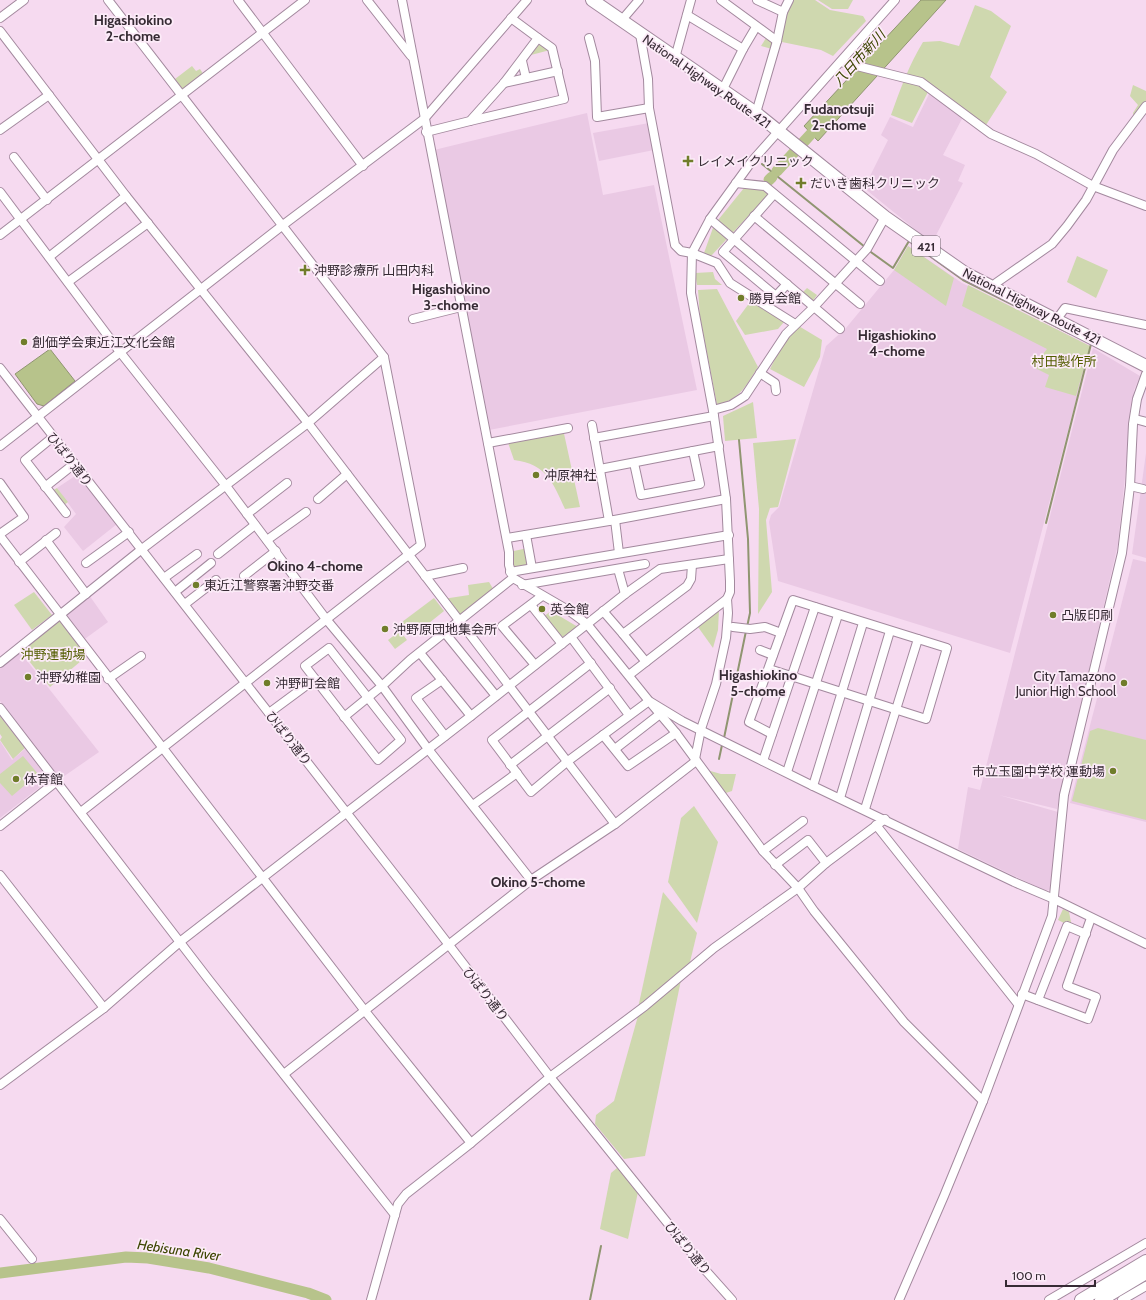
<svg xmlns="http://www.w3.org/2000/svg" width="1146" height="1300" font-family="Cabin,'Noto Sans JP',sans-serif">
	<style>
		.built { fill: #eac9e4 }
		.green { fill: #cfd8af }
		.water { fill: #b7c38b; stroke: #909571 }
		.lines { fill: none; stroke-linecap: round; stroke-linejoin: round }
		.stream { stroke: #909571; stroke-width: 2 }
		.river { stroke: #b7c38b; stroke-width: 11 }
		.minor-casing { stroke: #a3899e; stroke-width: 10 }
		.highway-casing { stroke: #a3899e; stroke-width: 14 }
		.minor { stroke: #fff; stroke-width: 8 }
		.highway { stroke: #fff; stroke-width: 12 }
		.poi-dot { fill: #707d2a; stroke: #fcebf8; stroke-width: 1.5 }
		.labels { text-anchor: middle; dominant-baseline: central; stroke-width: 3.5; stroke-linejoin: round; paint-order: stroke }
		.shield { fill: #fcebf8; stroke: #71656f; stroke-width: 1 }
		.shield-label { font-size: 12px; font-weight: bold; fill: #362b34 }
		.street-label { font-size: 13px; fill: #362b34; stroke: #fcebf8 }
		.poi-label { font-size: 13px; fill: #362b34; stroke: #fcebf8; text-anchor: start }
		.park-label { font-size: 13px; fill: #535e00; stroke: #fcebf8 }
		.neighbourhood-label { font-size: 14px; font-weight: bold; fill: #362b34; stroke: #fcebf8 }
		.water-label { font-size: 14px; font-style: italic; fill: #3c4501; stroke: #fcebf8 }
	</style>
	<rect width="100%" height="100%" fill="#f6daf0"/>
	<!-- built -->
	<g class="built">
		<polygon points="930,92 964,115 943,155 965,165 958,181 963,183 932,243 864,188 888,140 881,135 890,117 913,127"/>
		<polygon points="587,113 603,195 654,185 697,390 489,430 434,150"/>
		<polygon points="649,123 654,150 599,161 593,133"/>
		<polygon points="908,246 962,283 1090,346 1010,653 778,581 769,522 771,515 779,507 826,346 846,328 894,270"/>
		<polygon points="1093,348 1140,376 1134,390 1118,544 1057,809 999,795 1058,812 1051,889 1046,891 958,849 968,787 980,790"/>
		<polygon points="1146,453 1146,558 1132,554"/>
		<polygon points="78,474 117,524 83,551 64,527 76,514 57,488"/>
		<polygon points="1133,559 1146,562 1146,822 1070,803"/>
		<polygon points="89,595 108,622 82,641 63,617"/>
		<polygon points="20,652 99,752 60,779 0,701 0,667"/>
		<polygon points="0,741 12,760 25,749 49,780 0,818"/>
	</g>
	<!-- green -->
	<g class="green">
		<polygon points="789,0 815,0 830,10 863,16 866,21 833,56 821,50 777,41"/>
		<polygon points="818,0 853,0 848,9 832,9"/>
		<path d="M975,5L991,11L1011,26L990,77L1007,92L986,125L923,84L929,90L912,123L891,115C900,90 909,65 923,42L940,41L959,46Z"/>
		<polygon points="766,38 773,43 772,49 761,46"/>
		<polygon points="540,43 550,50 531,55"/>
		<polygon points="192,66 196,71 200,69 204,75 183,90 175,79"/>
		<polygon points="1133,85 1146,91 1146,107 1134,122 1133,113 1138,105 1130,96"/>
		<polygon points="744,188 764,189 769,194 711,256 704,253 714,225"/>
		<polygon points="908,246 954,278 946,306 894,270"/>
		<polygon points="1077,256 1108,270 1096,298 1067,282"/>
		<polygon points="713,272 715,279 722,285 697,285 695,273"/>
		<polygon points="968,285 1090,346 1076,396 1045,387 1049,375 1033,367 1047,349 962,306"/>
		<polygon points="807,288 817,295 812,302 801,294"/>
		<path d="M717,289L758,367C746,386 740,399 717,405L700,317L698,290Z"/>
		<polygon points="750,302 762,307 784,322 778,329 745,335 736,321"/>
		<polygon points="797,325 822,340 820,357 804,387 770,369 787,335"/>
		<polygon points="753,402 757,438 725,441 723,416"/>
		<path d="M563,429L580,507L565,509C553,483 547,464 514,460L507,440Z"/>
		<polygon points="796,439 778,507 770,508 766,520 772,592 758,614 759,509 753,443"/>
		<polygon points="57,488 68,502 63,506 50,492"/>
		<polygon points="528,548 532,568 510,572 509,552"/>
		<polygon points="489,582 495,592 459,621 443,599 469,595 468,585"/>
		<polygon points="34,592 52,615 32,630 14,605"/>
		<polygon points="434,598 444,611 413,636 402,622"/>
		<polygon points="719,610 718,630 713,648 698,627"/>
		<polygon points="551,611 578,627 561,638 543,617"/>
		<polygon points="59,620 87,656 50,687 21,651"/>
		<polygon points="400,631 407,640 395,649 388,640"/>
		<polygon points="0,716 25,748 13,759 0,740 2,737 0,734"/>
		<polygon points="1098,728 1146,740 1146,820 1072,801 1090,731"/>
		<polygon points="23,756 38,774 12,796 0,783 0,774"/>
		<polygon points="707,770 721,774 736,774 732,791 726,793"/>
		<polygon points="694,806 718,842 697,923 668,882 681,818"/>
		<polygon points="663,892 697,933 690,962 638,1008"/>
		<polygon points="1063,909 1069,912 1072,927 1058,920"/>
		<polygon points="681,980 645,1156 624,1159 595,1124 596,1115 614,1101 638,1016"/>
		<polygon points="617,1168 638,1192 628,1239 600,1229 611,1173"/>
	</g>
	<!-- water -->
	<g class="water">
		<polygon points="921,0 946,0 818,141 804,126"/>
		<polygon points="50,349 75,381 44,406 37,404 15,374"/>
	</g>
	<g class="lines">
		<!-- stream -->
		<g class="stream">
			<polyline points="762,164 865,247"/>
			<polyline points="868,250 893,268 909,241 963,280 1071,334"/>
			<polyline points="739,440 748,539 750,613 747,627"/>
			<polyline points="1046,523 1091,344"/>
			<polyline points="724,738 746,631"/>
			<polyline points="719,759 722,745"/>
			<polyline points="590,1300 601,1246"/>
		</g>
		<!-- river -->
		<g class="river">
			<polyline points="777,171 821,123"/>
			<polyline points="769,180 772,177"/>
			<polyline points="0,1273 126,1257 148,1258 209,1268 308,1293 326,1300"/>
		</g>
		<!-- minor casing -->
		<g class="minor-casing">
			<g id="minor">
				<polyline points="238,0 363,166"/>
				<polyline points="367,0 411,56"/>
				<polyline points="402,0 509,552 509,565 513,578 568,610 587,624 649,701 682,721 813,786 1014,882 1054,899 1146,944"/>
				<polyline points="721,0 777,41"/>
				<polyline points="757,0 783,12"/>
				<polyline points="687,15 743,49 722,91"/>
				<polyline points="0,18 24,0"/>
				<polyline points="621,21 639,0"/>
				<polyline points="0,31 126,196 308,423 615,824"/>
				<polyline points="640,34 648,79 649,108 675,245 681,251 692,253 717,263 730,283 795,324"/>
				<polyline points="589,38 595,61 597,117 649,108"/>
				<polyline points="743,49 756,27"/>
				<polyline points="675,58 691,0"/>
				<polyline points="522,61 526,78"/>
				<polyline points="841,62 921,82 991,134 1036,154 1093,186 1146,206"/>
				<polyline points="504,83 558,71"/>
				<polyline points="756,113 777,41 783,12 789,0"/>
				<polyline points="470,121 564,99 552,48 538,38"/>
				<polyline points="0,130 49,95"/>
				<polyline points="426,132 470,121 504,83 538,38 511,18"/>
				<polyline points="14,157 47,200"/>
				<polyline points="736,183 765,186 880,281"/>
				<polyline points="0,192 120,352 226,486 326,619 382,686 344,717"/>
				<polyline points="774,194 723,252 776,296 787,284"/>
				<polyline points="754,216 860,304"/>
				<polyline points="710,219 840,329"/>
				<polyline points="0,235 305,0"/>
				<polyline points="49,257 126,196"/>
				<polyline points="68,282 148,223"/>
				<polyline points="996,289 996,283 1052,244 1067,226 1086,200 1113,150 1146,106"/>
				<polyline points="413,319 461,307"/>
				<polyline points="1057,319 1065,308 1146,325"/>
				<polyline points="0,368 413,898 550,1077 707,1272 732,1300"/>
				<polyline points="760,373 775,383 776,391"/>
				<polyline points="713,410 731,405 745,396 786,334 814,307 867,249 885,217"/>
				<polyline points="1135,419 1146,422"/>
				<polyline points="592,425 609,521 726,499"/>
				<polyline points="53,437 25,460 66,513"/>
				<polyline points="594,438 714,416"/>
				<polyline points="488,443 568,428"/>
				<polyline points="0,446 283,225 424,119 527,0"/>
				<polyline points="634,463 641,495 700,484 693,451"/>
				<polyline points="600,469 719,446"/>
				<polyline points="0,483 24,517 0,534"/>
				<polyline points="1130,486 1143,489"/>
				<polyline points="45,487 74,464"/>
				<polyline points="318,499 347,474"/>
				<polyline points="247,514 287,483"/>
				<polyline points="615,520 619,553"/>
				<polyline points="526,535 532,568"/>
				<polyline points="0,536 365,1011 471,1143"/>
				<polyline points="507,538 609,521"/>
				<polyline points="46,540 86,594"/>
				<polyline points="267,540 306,512"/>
				<polyline points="218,554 255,525"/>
				<polyline points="19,562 56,533"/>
				<polyline points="86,563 129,532"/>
				<polyline points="618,569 625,594"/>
				<polyline points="510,572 729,535"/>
				<polyline points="244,576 276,551"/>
				<polyline points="425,576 463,568"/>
				<polyline points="164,578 197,554"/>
				<polyline points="513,578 410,660 382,686 428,749 531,880"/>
				<polyline points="522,585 645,564"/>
				<polyline points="175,592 211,563"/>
				<polyline points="185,604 216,580"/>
				<polyline points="531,605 562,644"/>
				<polyline points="603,611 623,634 687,586 691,579 692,565"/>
				<polyline points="733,627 750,629 765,627 781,633"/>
				<polyline points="445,633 496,696"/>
				<polyline points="623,634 646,662"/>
				<polyline points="571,637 629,715"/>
				<polygon points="329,648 401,740 378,760 305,666"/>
				<polyline points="760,650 773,655"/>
				<polyline points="420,653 471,716"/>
				<polyline points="0,663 142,549 308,423 384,357"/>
				<polyline points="591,663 492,740 531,792 568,761 649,701 676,733 763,851 798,888 814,911 904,1022 983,1101"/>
				<polyline points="535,665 502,626 542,596"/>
				<polyline points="769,669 926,719 947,648 793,600 749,722 772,734"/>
				<polyline points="629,675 727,599"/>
				<polyline points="108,679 141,656"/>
				<polyline points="442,680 416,698 445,736"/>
				<polyline points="0,708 209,980 395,1215"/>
				<polyline points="269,713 315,679"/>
				<polyline points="603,735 628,766 676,733"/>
				<polyline points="615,749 660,714"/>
				<polyline points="695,759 701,729 716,684 726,638 728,613 727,599 730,592 730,581 726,499 714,416 691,293 692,253 710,219 752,161 895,0"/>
				<polyline points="763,761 815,607"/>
				<polyline points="510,765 610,688"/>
				<polyline points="787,772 838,615"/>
				<polyline points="813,786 863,623"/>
				<polyline points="840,798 890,631"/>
				<polyline points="473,805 517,773"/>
				<polyline points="865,809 918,639"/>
				<polyline points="81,812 421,545 384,357 108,0"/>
				<polyline points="876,825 1018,1004"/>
				<polyline points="0,826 57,781"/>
				<polyline points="763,851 803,821"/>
				<polyline points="775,865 808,840 826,863"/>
				<polyline points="0,875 104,1008"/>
				<polyline points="1022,994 1088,1019 1096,997 1067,986 1091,918"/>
				<polyline points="1038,1000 1067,926 1086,934"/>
				<polyline points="284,1074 531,880 615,824 696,761"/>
				<polyline points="0,1085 104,1008 181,941 471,716 625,594 660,569 729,559"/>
				<polyline points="0,1219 32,1259"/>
				<polyline points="371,1300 398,1204 406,1194 471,1143 550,1077 645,1006 714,948 798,888 826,863 885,819"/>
				<polyline points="899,1300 944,1196 983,1101 1052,916 1064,795 1122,553 1130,486 1133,424 1137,399 1146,374"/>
				<polyline points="1049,1300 1146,1243"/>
				<polyline points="1122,1300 1146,1286"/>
			</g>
		</g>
		<!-- highway casing -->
		<g class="highway-casing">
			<g id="highway">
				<polyline points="592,0 756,113 885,217 965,273 1146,366"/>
				<polyline points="1081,1300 1146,1261"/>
				<polyline points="1101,1300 1146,1273"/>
			</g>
		</g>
		<!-- minor -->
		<use href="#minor" class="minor"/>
		<!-- highway -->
		<use href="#highway" class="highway"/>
	</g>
	<!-- markers -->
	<g class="poi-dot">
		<path d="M686 155h4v4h4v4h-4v4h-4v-4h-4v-4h4z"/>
		<path d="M799 177h4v4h4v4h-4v4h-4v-4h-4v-4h4z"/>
		<path d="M303 264h4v4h4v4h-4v4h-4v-4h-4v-4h4z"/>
		<circle cx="741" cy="298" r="4"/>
		<circle cx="24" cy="342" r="4"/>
		<circle cx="536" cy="475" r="4"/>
		<circle cx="196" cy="585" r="4"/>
		<circle cx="542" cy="609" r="4"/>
		<circle cx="1053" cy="615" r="4"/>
		<circle cx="385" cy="629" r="4"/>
		<circle cx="28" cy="677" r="4"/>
		<circle cx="267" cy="683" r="4"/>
		<circle cx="1124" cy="683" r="4"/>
		<circle cx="1113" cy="771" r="4"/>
		<circle cx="16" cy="779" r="4"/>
	</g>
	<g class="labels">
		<!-- shield labels -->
		<rect class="shield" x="912" y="236" width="28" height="20" rx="3"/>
		<g class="shield-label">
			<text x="926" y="246">421</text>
		</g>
		<!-- street labels -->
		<g class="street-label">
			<text transform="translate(707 81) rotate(35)">National Highway Route 421</text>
			<text transform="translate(1032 306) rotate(27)">National Highway Route 421</text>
			<text transform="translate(70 459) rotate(52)">ひばり通り</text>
			<text transform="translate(289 738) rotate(52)">ひばり通り</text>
			<text transform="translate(486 994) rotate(52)">ひばり通り</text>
			<text transform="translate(688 1248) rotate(51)">ひばり通り</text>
		</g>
		<!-- poi labels -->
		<g class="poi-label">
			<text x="697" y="161">レイメイクリニック</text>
			<text x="810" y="183">だいき歯科クリニック</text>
			<text x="314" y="270">沖野診療所 山田内科</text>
			<text x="749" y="298">勝見会館</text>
			<text x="32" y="342">創価学会東近江文化会館</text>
			<text x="544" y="475">冲原神社</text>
			<text x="204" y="585">東近江警察署沖野交番</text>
			<text x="550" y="609">英会館</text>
			<text x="1061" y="615">凸版印刷</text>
			<text x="393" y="629">沖野原団地集会所</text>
			<text x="1116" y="676" text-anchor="end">City Tamazono<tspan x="1116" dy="15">Junior High School</tspan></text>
			<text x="36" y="677">沖野幼稚園</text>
			<text x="275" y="683">沖野町会館</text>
			<text x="1105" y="771" text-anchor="end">市立玉園中学校 運動場</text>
			<text x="24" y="779">体育館</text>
		</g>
		<!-- park labels -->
		<g class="park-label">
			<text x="1064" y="361">村田製作所</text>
			<text x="53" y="654">沖野運動場</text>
		</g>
		<!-- neighbourhood labels -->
		<g class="neighbourhood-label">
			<text x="133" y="20">Higashiokino<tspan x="133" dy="16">2-chome</tspan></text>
			<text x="839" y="109">Fudanotsuji<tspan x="839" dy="16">2-chome</tspan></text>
			<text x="451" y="289">Higashiokino<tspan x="451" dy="16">3-chome</tspan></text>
			<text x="897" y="335">Higashiokino<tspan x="897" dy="16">4-chome</tspan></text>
			<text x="315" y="566">Okino 4-chome</text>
			<text x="758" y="675">Higashiokino<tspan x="758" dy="16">5-chome</tspan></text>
			<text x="538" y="882">Okino 5-chome</text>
		</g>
		<!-- water labels -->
		<g class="water-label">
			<text transform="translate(859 58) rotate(-48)">八日市新川</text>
			<text transform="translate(179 1250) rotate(8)">Hebisuna River</text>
		</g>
	</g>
	<!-- scale -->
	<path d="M1006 1280v6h89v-6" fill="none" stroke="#362b34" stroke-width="2"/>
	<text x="1012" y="1280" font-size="12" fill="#362b34" stroke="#fcebf8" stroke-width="3" paint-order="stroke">100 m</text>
</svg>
